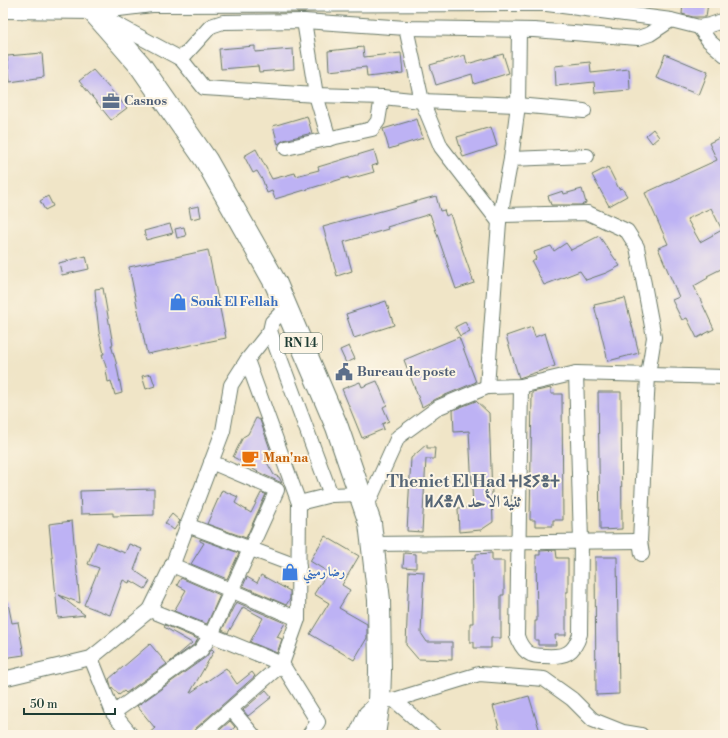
<svg xmlns="http://www.w3.org/2000/svg" width="728" height="738" font-family="'Libre Bodoni',Amiri,'Noto Sans Tifinagh',serif">
	<style>
		.building { fill: #bdb2f4; fill-rule: evenodd }
		.lines { fill: none; stroke-linecap: round; stroke-linejoin: round }
		.minor-casing { stroke: #687867; stroke-width: 16 }
		.primary-casing { stroke: #687867; stroke-width: 24 }
		.minor { stroke: #fff; stroke-width: 14 }
		.primary { stroke: #fff; stroke-width: 22 }
		.labels { text-anchor: middle; dominant-baseline: central; stroke-width: 4; stroke-linejoin: round; paint-order: stroke }
		.shield { fill: #fcf5e5; stroke: #617469; stroke-width: 1 }
		.shield-label { font-size: 12px; font-weight: bold; fill: #1f3d34 }
		.service-label { font-size: 13px; font-weight: bold; fill: #4e5e75; stroke: #fcf5e5; text-anchor: start }
		.shop-label { font-size: 13px; font-weight: bold; fill: #366cbe; stroke: #fcf5e5; text-anchor: start }
		.food-label { font-size: 13px; font-weight: bold; fill: #c56008; stroke: #fcf5e5; text-anchor: start }
		.district-label { font-size: 17px; font-weight: bold; fill: #566677; stroke: #fcf5e5 }
	</style>
	<rect width="100%" height="100%" fill="#fcf5e5"/>
	<filter id="ink" filterUnits="userSpaceOnUse"><feTurbulence type="fractalNoise" baseFrequency=".025" numOctaves="2"/><feDisplacementMap in="SourceGraphic" scale="8" xChannelSelector="R" yChannelSelector="G"/><feConvolveMatrix kernelMatrix="1 2 1 2 8 2 1 2 1" color-interpolation-filters="sRGB"/></filter>
	<filter id="wash" filterUnits="userSpaceOnUse"><feTurbulence type="fractalNoise" baseFrequency=".012" numOctaves="4" result="noise"/><feDisplacementMap in="SourceGraphic" scale="16" xChannelSelector="R" yChannelSelector="G"/><feGaussianBlur stdDeviation="0.9" result="paint"/><feColorMatrix in="noise" values="0 0 0 0 0 0 0 0 0 0 0 0 0 0 0 0 0 1.4 0 .05"/><feComposite in="paint" operator="in"/></filter>
	<g filter="url(#wash)">
		<rect width="100%" height="100%" fill="#f0e5c7"/>
		<g id="blocks">
			<!-- building -->
			<g class="building">
				<polygon points="683,3 708,3 706,17 693,17 682,14"/>
				<polygon points="255,46 255,52 293,49 294,69 259,72 258,66 221,69 219,49"/>
				<polygon points="363,47 364,57 401,53 403,73 367,77 366,67 329,71 328,51"/>
				<polygon points="42,53 44,77 10,82 7,56"/>
				<polygon points="503,54 509,73 474,84 472,74 436,85 430,65 465,55 467,64"/>
				<polygon points="665,54 708,72 699,95 656,78"/>
				<polygon points="590,62 591,73 629,69 630,90 595,93 594,82 556,86 555,66"/>
				<polygon points="93,70 127,108 111,120 79,81"/>
				<polygon points="307,116 312,133 284,140 278,144 273,126"/>
				<polygon points="417,119 423,138 389,149 383,129"/>
				<polygon points="491,127 497,146 463,157 457,137"/>
				<polygon points="653,129 659,137 652,143 646,135"/>
				<path d="M725,135V267L707,276L708,278L694,286L714,329L697,338L687,318L682,320L672,300L679,297L658,248L668,244L645,193L717,160L709,143ZM711,208L722,230L700,242L687,219Z"/>
				<polygon points="256,149 272,179 295,173 296,176 319,170 318,167 374,150 378,164 372,166 374,172 349,179 348,177 275,199 272,191 267,193 263,181 257,171 253,173 244,156"/>
				<polygon points="608,167 619,189 622,188 627,196 609,206 592,175"/>
				<polygon points="582,189 586,203 581,205 551,205 548,196 563,191 564,194"/>
				<polygon points="48,196 53,206 45,210 40,201"/>
				<polygon points="436,196 440,211 444,210 446,216 450,214 474,283 456,289 430,214 387,227 388,229 344,242 352,271 337,276 323,227"/>
				<polygon points="199,206 201,217 191,219 189,208"/>
				<polygon points="170,224 173,233 146,240 144,231"/>
				<polygon points="184,227 186,236 177,238 175,229"/>
				<polygon points="599,236 620,266 606,273 586,280 580,271 544,285 532,262 536,259 534,252 551,246 554,251 566,243 571,250"/>
				<polygon points="208,250 226,338 147,354 129,267"/>
				<polygon points="86,256 89,269 62,275 59,263"/>
				<polygon points="103,288 113,345 111,345 116,362 122,393 115,395 111,381 108,382 106,370 107,370 102,354 104,354 99,332 97,313 95,302 96,302 95,289"/>
				<polygon points="625,298 639,353 608,361 594,305"/>
				<polygon points="386,301 394,325 354,338 346,314"/>
				<polygon points="465,322 470,331 460,336 455,327"/>
				<polygon points="532,327 535,337 545,333 555,366 519,378 506,336"/>
				<polygon points="459,337 476,382 436,399 422,407 404,360"/>
				<polygon points="349,346 355,359 346,363 340,350"/>
				<polygon points="151,374 155,386 146,389 142,376"/>
				<polygon points="377,381 387,405 383,407 389,421 382,424 384,429 362,438 342,389 360,382 362,387"/>
				<polygon points="551,388 551,394 562,394 563,520 553,520 553,526 535,526 535,520 530,520 532,392"/>
				<polygon points="598,392 621,392 622,529 600,530"/>
				<polygon points="476,401 489,413 493,522 481,530 459,532 458,508 473,507 469,431 454,432 453,410"/>
				<polygon points="256,418 260,420 270,449 265,459 274,475 279,477 282,483 262,474 251,468 249,465 233,457 243,437 248,434"/>
				<polygon points="427,444 427,448 435,448 434,459 426,459 422,532 407,531 411,458"/>
				<polygon points="154,489 154,515 113,516 113,513 81,514 80,491"/>
				<polygon points="222,490 238,497 235,503 251,513 261,493 266,494 246,538 207,524"/>
				<polygon points="172,514 180,521 174,530 165,523"/>
				<polygon points="72,521 80,603 59,595 85,615 58,618 49,524"/>
				<polygon points="325,536 359,556 342,585 350,590 339,608 367,624 367,638 354,660 310,634 329,603 314,594 328,572 310,561"/>
				<polygon points="200,539 239,553 227,579 191,564 204,543 200,541"/>
				<polygon points="97,542 125,553 129,544 142,549 134,570 150,581 145,589 130,580 129,583 123,580 110,615 84,605 99,568 88,564"/>
				<polygon points="556,550 557,558 568,558 568,592 566,592 566,635 555,635 556,645 538,645 538,640 535,640 535,621 537,621 536,555 540,555 540,551"/>
				<polygon points="404,553 416,554 416,568 403,567"/>
				<polygon points="492,553 492,561 504,561 504,595 501,595 501,638 491,638 491,648 474,648 474,642 470,642 470,623 473,623 472,558 476,558 476,554"/>
				<polygon points="595,557 617,557 619,694 596,695"/>
				<polygon points="409,571 424,572 421,633 427,642 452,642 452,660 418,659 406,645"/>
				<polygon points="261,575 290,591 290,599 286,605 243,586 247,577 257,583"/>
				<polygon points="181,578 220,595 207,624 174,611 186,590 177,585"/>
				<polygon points="236,602 285,623 277,637 282,639 277,653 250,642 263,618 243,607 228,633 222,630"/>
				<polygon points="3,603 8,603 12,623 18,622 24,655 3,658"/>
				<polygon points="165,625 198,639 195,644 170,662 192,643 164,627"/>
				<polygon points="150,644 167,664 126,693 124,691 119,695 111,686 109,679"/>
				<polygon points="212,649 214,651 190,693 226,668 237,684 252,672 255,676 195,729 193,735 147,735 155,728 137,706 206,657"/>
				<polygon points="266,690 272,697 248,716 243,710"/>
				<polygon points="529,696 541,735 501,735 493,706"/>
				<polygon points="230,721 235,727 226,735 214,735"/>
			</g>
		</g>
	</g>
	<g filter="url(#ink)">
		<use href="#blocks" fill-opacity="0" stroke="#687867" stroke-width="1"/>
		<g class="lines">
			<!-- minor casing -->
			<g class="minor-casing">
				<g id="minor">
					<polyline points="3,11 94,12 152,5 547,4 671,20 699,27 710,25 725,20"/>
					<polyline points="105,18 181,59 204,88 316,95 382,97 422,101 518,105 584,111"/>
					<polyline points="304,21 316,95 329,139"/>
					<polyline points="699,27 709,41 725,55"/>
					<polyline points="406,28 422,101 441,147 499,222"/>
					<polyline points="181,59 211,26 223,22 304,21 406,28 534,30 638,38 650,34 671,20"/>
					<polyline points="286,148 372,129 378,121 382,97"/>
					<polyline points="511,159 587,156"/>
					<polyline points="500,215 588,213 627,231 637,247 654,337 648,375 640,541 642,554"/>
					<polyline points="270,331 331,495 360,494"/>
					<path d="M521,386L517,636C519,642 522,648 527,652C532,656 538,656 545,656C565,657 574,654 580,634L581,541L576,373"/>
					<polyline points="487,387 499,222 511,159 518,105 519,30"/>
					<polyline points="299,503 331,495"/>
					<polyline points="365,510 398,437 439,407 487,387 521,386 576,373 725,377"/>
					<polyline points="187,525 299,567"/>
					<polyline points="372,544 640,541"/>
					<polyline points="172,565 298,619"/>
					<polyline points="150,610 174,561 223,431 231,385 247,360"/>
					<polyline points="91,658 113,713 131,735"/>
					<polyline points="3,679 91,658 150,610 282,664 318,722 309,735"/>
					<polyline points="394,700 434,735"/>
					<polyline points="231,709 253,735"/>
					<polyline points="113,713 201,650 211,635 277,490 211,462"/>
					<polyline points="201,735 282,664 298,619 299,503 247,360 270,331 272,322 286,308"/>
					<polyline points="356,735 366,713 379,701 394,700 479,674 544,679 572,699 593,720 623,732 641,735"/>
				</g>
			</g>
			<!-- primary casing -->
			<g class="primary-casing">
				<polyline id="primary" points="84,3 94,12 140,65 206,160 276,284 337,427 370,523 379,600 380,672 379,701 374,735"/>
			</g>
			<!-- minor -->
			<use href="#minor" class="minor"/>
			<!-- primary -->
			<use href="#primary" class="primary"/>
		</g>
	</g>
	<!-- icons -->
	<defs>
		<g id="office-bare" transform="scale(1.38)"><path d="M-6-3h4V-5.5h4V-3h4V5H-6ZM-1-4.5V-3h2v-1.5ZM-6 0V1H6V0Z" fill="#5c6f8a" stroke="#fcf5e5" stroke-width="2.5" paint-order="stroke"/></g>
		<g id="shop-bare" transform="scale(1.38)"><path d="M-5-2.5h2.3a2.7 3.5 0 0 1 5.4 0H5L5.5 6h-11ZM-1.5-2.5h3a1.5 2.3 0 0 0-3 0Z" fill="#3f7fe0" stroke="#fcf5e5" stroke-width="2.5" paint-order="stroke"/></g>
		<g id="civic-bare" transform="scale(1.38)"><path d="M-.6-6.5H3V-4.5H.6V-3L4-1V1h2V6H-6V1h2V-1L-.6-3ZM-1.2 2.5V6h2.4V2.5Z" fill="#5c6f8a" stroke="#fcf5e5" stroke-width="2.5" paint-order="stroke"/></g>
		<g id="cafe-bare" transform="scale(1.38)"><path d="M-5.5-4.5H6V0H3Q3 3.5 0 3.5H-2.5Q-5.5 3.5-5.5 0ZM3-3.2v2h1.7v-2ZM-6 4.5H4V6H-6Z" fill="#e8710a" stroke="#fcf5e5" stroke-width="2.5" paint-order="stroke"/></g>
	</defs>
	<g fill-rule="evenodd">
		<use href="#office-bare" x="111" y="101"/>
		<use href="#shop-bare" x="178" y="302"/>
		<use href="#civic-bare" x="344" y="372"/>
		<use href="#cafe-bare" x="250" y="458"/>
		<use href="#shop-bare" x="290" y="572"/>
	</g>
	<g class="labels">
		<!-- shield labels -->
		<rect class="shield" x="280" y="333" width="42" height="20" rx="3"/>
		<g class="shield-label">
			<text x="301" y="343">RN 14</text>
		</g>
		<!-- service labels -->
		<g class="service-label">
			<text x="124" y="101">Casnos</text>
			<text x="357" y="372">Bureau de poste</text>
		</g>
		<!-- shop labels -->
		<g class="shop-label">
			<text x="191" y="302">Souk El Fellah</text>
			<text x="303" y="572">رضا رميني</text>
		</g>
		<!-- food labels -->
		<g class="food-label">
			<text x="263" y="458">Man'na</text>
		</g>
		<!-- district labels -->
		<g class="district-label">
			<text x="473" y="482">Theniet El Had ⵜⵏⵉⵢⴻⵜ<tspan x="473" dy="20">ⵍⵃⴻⴷ ثنية الأحد</tspan></text>
		</g>
	</g>
	<!-- margin -->
	<rect width="728" height="738" fill="none" stroke="#fcf5e5" stroke-width="16"/>
	<!-- scale -->
	<path d="M24 708v6h91v-6" fill="none" stroke="#1f3d34" stroke-width="2"/>
	<text x="30" y="708" font-size="12" fill="#1f3d34" stroke="#fcf5e5" stroke-width="3" paint-order="stroke">50 m</text>
</svg>
